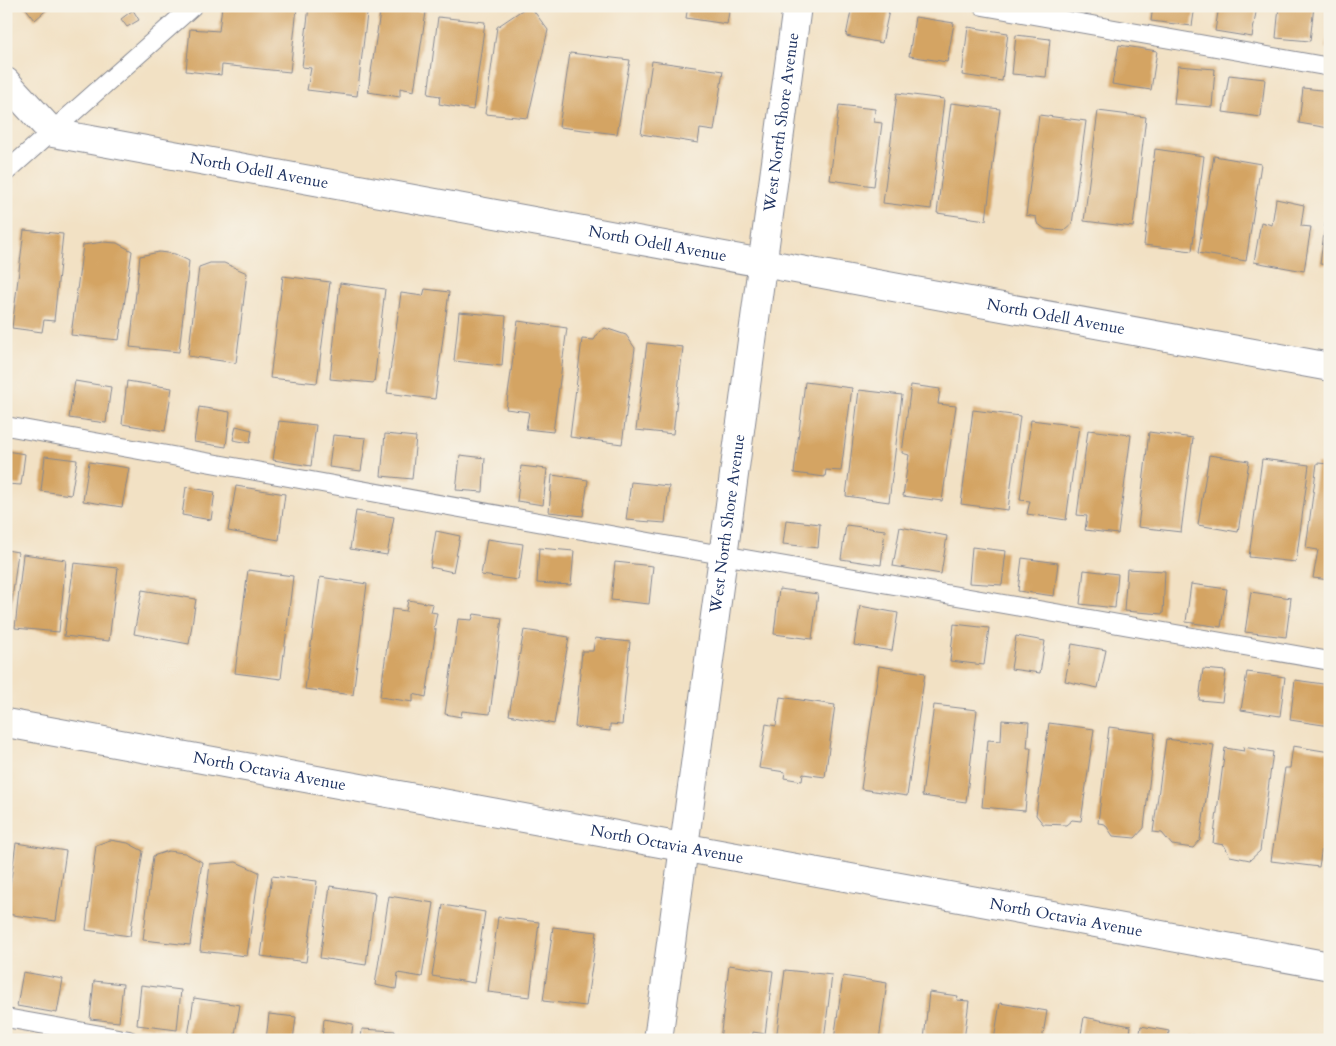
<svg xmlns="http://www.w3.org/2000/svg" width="1336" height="1046" font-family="Cardo,serif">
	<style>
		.building { fill: #d4a464 }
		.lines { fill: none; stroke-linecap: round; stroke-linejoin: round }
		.lane-casing { stroke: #868891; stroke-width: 20 }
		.street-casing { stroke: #868891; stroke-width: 30 }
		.lane { stroke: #fff; stroke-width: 18 }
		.street { stroke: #fff; stroke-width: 28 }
		.labels { text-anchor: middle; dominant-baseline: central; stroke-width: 4; stroke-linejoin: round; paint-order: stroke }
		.street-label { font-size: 16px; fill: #1b2f5e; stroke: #f7f3e8 }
	</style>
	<rect width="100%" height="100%" fill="#f7f3e8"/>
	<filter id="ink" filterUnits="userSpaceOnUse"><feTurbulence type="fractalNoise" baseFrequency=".02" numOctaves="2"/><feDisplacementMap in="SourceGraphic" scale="10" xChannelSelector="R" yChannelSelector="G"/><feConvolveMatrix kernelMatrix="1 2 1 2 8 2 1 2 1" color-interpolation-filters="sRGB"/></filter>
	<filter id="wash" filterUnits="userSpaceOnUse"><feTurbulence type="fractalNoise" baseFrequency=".0096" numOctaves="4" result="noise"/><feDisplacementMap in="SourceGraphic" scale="20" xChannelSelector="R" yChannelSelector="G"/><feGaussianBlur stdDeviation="1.12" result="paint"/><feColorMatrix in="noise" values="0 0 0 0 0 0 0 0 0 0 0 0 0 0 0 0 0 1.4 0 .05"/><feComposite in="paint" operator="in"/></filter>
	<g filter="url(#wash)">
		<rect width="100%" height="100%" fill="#f2e1c4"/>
		<g id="blocks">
			<!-- building -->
			<g class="building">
				<polygon points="24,6 51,6 35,20"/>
				<polygon points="222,6 285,6 297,8 290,72 222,65 221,75 186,71 190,29 219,31"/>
				<polygon points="309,6 368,6 357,96 307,90 311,68 302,67"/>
				<polygon points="381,6 426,12 414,91 400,88 400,97 368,92"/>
				<polygon points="528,6 530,6 548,30 528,118 485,114 497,27"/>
				<polygon points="688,6 730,6 727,24 686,18"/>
				<polygon points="852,6 861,6 889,11 882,43 846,36"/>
				<polygon points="1153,6 1195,6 1192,26 1151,21"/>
				<polygon points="1219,6 1257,6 1252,37 1215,31"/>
				<polygon points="1279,6 1314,6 1310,41 1276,38"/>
				<polygon points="133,10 139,20 127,27 121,19"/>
				<polygon points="438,17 485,22 473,110 439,104 440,96 428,94"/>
				<polygon points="915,17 954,23 947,62 909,56"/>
				<polygon points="968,27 1008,33 1002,81 962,75"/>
				<polygon points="1329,28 1330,29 1330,49 1325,48"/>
				<polygon points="1016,35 1050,39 1046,77 1012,74"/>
				<polygon points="1119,45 1157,51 1151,90 1112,84"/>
				<polygon points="570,53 630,60 617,134 559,127"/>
				<polygon points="652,61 723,71 714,131 700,129 698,143 641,134"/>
				<polygon points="1178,66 1215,69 1212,107 1174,104"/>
				<polygon points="1229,75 1265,79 1261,117 1223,112"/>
				<polygon points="1303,88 1330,91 1329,128 1299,123"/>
				<polygon points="897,93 944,99 931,209 883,203"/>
				<polygon points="951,103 1000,109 986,220 937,213"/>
				<polygon points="839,105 875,109 874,122 882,123 874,186 830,180"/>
				<polygon points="1098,111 1146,117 1133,227 1084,221"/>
				<polygon points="1039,115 1086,121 1072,224 1064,231 1045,229 1037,223 1036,217 1026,215"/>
				<polygon points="1155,149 1204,156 1192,251 1144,245"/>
				<polygon points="1214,156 1261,164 1246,261 1198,253"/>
				<polygon points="1276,199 1304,205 1301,226 1311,227 1304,271 1254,262 1261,222 1272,225"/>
				<polygon points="1327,211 1330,211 1330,265 1320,264"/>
				<polygon points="24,230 63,234 54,321 44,320 42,332 12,328"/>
				<polygon points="103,242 117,243 132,251 119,340 71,335 83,245"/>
				<polygon points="159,252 175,254 189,261 179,352 130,347 140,256"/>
				<polygon points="210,263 224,263 247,273 236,363 188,356 199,267"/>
				<polygon points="283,276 330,282 317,383 270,378"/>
				<polygon points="340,283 385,289 374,383 330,379"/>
				<polygon points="425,289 449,292 435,399 387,393 401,293 423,296"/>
				<polygon points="459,312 506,316 502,366 454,361"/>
				<polygon points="518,321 567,328 553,432 526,429 529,412 506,409"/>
				<polygon points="605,328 626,335 635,348 622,444 570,437 582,339 594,340 599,332"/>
				<polygon points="647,343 683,347 673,434 636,430"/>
				<polygon points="75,381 111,387 106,423 69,418"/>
				<polygon points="127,381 172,388 165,431 122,424"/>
				<polygon points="805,382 852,388 841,471 826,470 825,477 794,473"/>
				<polygon points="911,385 940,389 938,404 956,406 942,501 903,496 909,455 902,453"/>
				<polygon points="859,390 902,395 889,502 846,496"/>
				<polygon points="199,407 230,412 226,447 194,442"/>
				<polygon points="973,410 1020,416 1008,510 961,504"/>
				<polygon points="1031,420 1079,426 1066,520 1027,514 1030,501 1020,500"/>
				<polygon points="279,421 316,425 311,466 273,460"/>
				<polygon points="236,426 252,430 250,443 233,440"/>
				<polygon points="1088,430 1131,435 1118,534 1085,530 1087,516 1077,515"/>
				<polygon points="1149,432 1193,438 1181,532 1138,527"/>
				<polygon points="385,434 416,437 412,479 381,476"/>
				<polygon points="333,435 366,438 361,471 329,467"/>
				<polygon points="6,451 25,454 21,485 6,484"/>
				<polygon points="460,455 485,458 483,492 456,490"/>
				<polygon points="1209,455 1249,461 1238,532 1198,525"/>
				<polygon points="45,456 77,460 71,495 41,491"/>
				<polygon points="1262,459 1309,465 1296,562 1249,557"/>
				<polygon points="89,462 129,468 122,507 83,501"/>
				<polygon points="1317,463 1330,464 1330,580 1313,578 1318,550 1306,548"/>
				<polygon points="521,466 547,469 543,505 517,501"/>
				<polygon points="552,475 588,480 583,516 549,512"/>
				<polygon points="631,482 669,486 665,523 626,520"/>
				<polygon points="236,486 285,494 279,540 228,531"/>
				<polygon points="186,487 215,492 211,520 182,515"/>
				<polygon points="356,511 394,517 387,555 350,549"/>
				<polygon points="786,520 820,524 818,548 783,544"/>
				<polygon points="846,525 885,530 881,565 841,559"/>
				<polygon points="900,527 947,536 941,574 893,566"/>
				<polygon points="436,531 460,536 453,572 430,567"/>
				<polygon points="487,539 523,544 518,580 481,575"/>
				<polygon points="972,547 1006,551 1002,585 969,583"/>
				<polygon points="539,548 574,551 571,585 537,583"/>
				<polygon points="6,550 18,552 9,624 6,624"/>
				<polygon points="23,554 66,560 59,632 15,628"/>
				<polygon points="1022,558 1058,563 1054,596 1018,591"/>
				<polygon points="615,562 653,566 649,604 611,600"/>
				<polygon points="74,563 118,568 109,641 64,636"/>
				<polygon points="1127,569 1165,571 1163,614 1124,611"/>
				<polygon points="248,570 293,576 281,679 235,673"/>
				<polygon points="1084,570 1118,574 1115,608 1080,604"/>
				<polygon points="320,577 367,584 353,695 305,689"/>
				<polygon points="1191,584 1227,589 1221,627 1186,622"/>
				<polygon points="779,589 818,594 812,639 774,634"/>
				<polygon points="142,590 196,599 189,644 134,634"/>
				<polygon points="1251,592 1291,598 1286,637 1245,632"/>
				<polygon points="408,600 433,604 431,612 437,613 434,629 436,629 426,697 413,694 413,702 380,697 392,609 406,611"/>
				<polygon points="860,606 898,613 892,651 854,645"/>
				<polygon points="474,614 502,618 490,714 462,711 461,717 445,714 458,619 472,620"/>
				<polygon points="954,624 989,628 984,665 950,661"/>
				<polygon points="524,630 569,637 554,724 509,715"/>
				<polygon points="1016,636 1045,641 1040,673 1011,669"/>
				<polygon points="595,638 630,642 622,725 610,724 610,731 575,727 582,651 593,651"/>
				<polygon points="1072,644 1106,650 1098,688 1065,681"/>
				<polygon points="879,666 925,673 907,796 861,789"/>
				<polygon points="1203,669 1226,671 1222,702 1199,700"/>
				<polygon points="1247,672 1285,677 1280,716 1241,710"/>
				<polygon points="1295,680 1330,685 1330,726 1290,720"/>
				<polygon points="780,697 835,705 825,777 803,774 802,781 784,778 785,772 759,768 766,724 776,726"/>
				<polygon points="934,705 977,710 966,802 922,796"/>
				<polygon points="1002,720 1029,722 1027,748 1031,748 1025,811 982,807 988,740 1001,741"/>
				<polygon points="1049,723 1094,729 1081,821 1072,820 1066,825 1043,824 1036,815"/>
				<polygon points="1109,727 1155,733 1144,828 1135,838 1113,836 1105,824 1098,823"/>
				<polygon points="1166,739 1214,745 1200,840 1193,848 1172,845 1162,833 1153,832"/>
				<polygon points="1293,746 1330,752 1328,766 1330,766 1330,793 1319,867 1271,861 1285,768 1290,768"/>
				<polygon points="1243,747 1273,752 1260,851 1250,860 1230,856 1224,845 1213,843 1225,748 1244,751"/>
				<polygon points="110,840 128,843 143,851 130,936 86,930 96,845"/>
				<polygon points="16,843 66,851 56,921 6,914"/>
				<polygon points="168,851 185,853 202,862 190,945 143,940 153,856"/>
				<polygon points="236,862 259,872 247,956 200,951 210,864"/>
				<polygon points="272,876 317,881 306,962 261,956"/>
				<polygon points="330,886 375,893 366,965 320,958"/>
				<polygon points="389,896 434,903 422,977 398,973 396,989 375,985"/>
				<polygon points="443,905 485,912 474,983 432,976"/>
				<polygon points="498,917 539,922 530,997 488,992"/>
				<polygon points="553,927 597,932 586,1006 543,1001"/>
				<polygon points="729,965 773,971 765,1034 753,1032 752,1040 720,1040"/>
				<polygon points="785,970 832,975 824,1040 776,1040"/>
				<polygon points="23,972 63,979 57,1013 17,1006"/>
				<polygon points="843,976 887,983 879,1040 834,1040"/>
				<polygon points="94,981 123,984 119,1022 90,1019"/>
				<polygon points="141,985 181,990 177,1030 137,1025"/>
				<polygon points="929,992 958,996 957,1000 969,1001 964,1040 924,1040"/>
				<polygon points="194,998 240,1005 234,1040 210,1040 188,1036"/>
				<polygon points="1000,1003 1047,1011 1042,1040 994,1040"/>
				<polygon points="269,1014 296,1017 293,1040 266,1040"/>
				<polygon points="1084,1017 1131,1026 1129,1040 1080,1040"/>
				<polygon points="324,1019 353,1024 351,1040 322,1040"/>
				<polygon points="1141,1026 1169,1031 1168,1038 1174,1040 1139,1040"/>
				<polygon points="362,1029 395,1031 394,1040 361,1040"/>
				<polygon points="1192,1035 1212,1039 1212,1040 1191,1040"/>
			</g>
		</g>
	</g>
	<g filter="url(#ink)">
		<use href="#blocks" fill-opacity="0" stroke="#868891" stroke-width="1"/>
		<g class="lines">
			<!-- lane casing -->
			<g class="lane-casing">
				<g id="lane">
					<polyline points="983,6 1330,67"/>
					<polyline points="6,172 193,6"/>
					<polyline points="6,426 671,546 1330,661"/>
					<polyline points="6,1018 129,1040"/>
				</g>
			</g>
			<!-- street casing -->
			<g class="street-casing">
				<g id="street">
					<path id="s1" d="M6,82L53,133L1330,367"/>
					<path id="s2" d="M6,723L1330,966"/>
					<path id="s3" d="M658,1040L797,6"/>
				</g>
			</g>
			<!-- lane -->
			<use href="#lane" class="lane"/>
			<!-- street -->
			<use href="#street" class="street"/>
		</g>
	</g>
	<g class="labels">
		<!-- street labels -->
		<g class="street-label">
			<text stroke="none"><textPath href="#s3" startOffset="926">West North Shore Avenue</textPath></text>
			<text stroke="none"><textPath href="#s1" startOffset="279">North Odell Avenue</textPath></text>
			<text stroke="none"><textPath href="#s1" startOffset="684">North Odell Avenue</textPath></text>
			<text stroke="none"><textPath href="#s1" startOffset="1089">North Odell Avenue</textPath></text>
			<text stroke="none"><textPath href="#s3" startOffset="521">West North Shore Avenue</textPath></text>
			<text stroke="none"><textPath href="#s2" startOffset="268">North Octavia Avenue</textPath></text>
			<text stroke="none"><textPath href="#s2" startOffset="672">North Octavia Avenue</textPath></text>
			<text stroke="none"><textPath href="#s2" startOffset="1078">North Octavia Avenue</textPath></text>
		</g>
	</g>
	<!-- margin -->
	<rect width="1336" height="1046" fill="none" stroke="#f7f3e8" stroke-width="25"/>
</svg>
